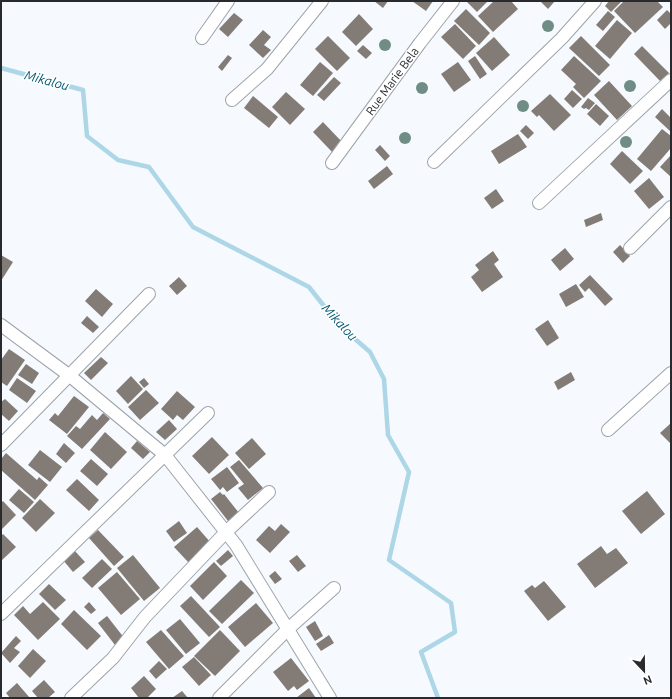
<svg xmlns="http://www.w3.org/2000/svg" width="672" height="699" font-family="Ubuntu,sans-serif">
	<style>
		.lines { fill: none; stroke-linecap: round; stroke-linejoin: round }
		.stream { stroke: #add6e7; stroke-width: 4.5 }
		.building { fill: #837c76 }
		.street-casing { stroke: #9da3aa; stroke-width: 14 }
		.street { stroke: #fff; stroke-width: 12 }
		.tree { fill: #6f8d84 }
		.labels { text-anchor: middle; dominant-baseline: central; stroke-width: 3; stroke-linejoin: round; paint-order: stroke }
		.street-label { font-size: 12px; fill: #282a2d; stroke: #fff }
		.water-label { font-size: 13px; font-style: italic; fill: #03576e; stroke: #fff }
	</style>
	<rect width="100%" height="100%" fill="#f6fafe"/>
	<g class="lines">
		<!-- stream -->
		<polyline class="stream" points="1,68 83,90 87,136 118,160 149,167 193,227 309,287 339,325 370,352 384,379 388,435 409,472 389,560 451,603 455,632 421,652 438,698"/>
	</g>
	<!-- building -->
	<g class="building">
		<polygon points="374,1 388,1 383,8"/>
		<polygon points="412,1 433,1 426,11"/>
		<polygon points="466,1 488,1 477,12"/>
		<polygon points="494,1 511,1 518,9 493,32 478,16"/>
		<polygon points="540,1 555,1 548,9"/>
		<polygon points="609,1 622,1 611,12 605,6"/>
		<polygon points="624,1 657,1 663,7 635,33 614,11"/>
		<polygon points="466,9 490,33 479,45 454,21"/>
		<polygon points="667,10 671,14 671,23 665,29 657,20"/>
		<polygon points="608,11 615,17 603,31 596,25"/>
		<polygon points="234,13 243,20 228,37 219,29"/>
		<polygon points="359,14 373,29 356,46 342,32"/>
		<polygon points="617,20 632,33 610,59 595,46"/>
		<polygon points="455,24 476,46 463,59 441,37"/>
		<polygon points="263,30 271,37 264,45 271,50 263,58 249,45"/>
		<polygon points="328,36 350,58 337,71 315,49"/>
		<polygon points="581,36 610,65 599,76 569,48"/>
		<polygon points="494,37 510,55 492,71 476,53"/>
		<polygon points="363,45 372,53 366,59 357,51"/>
		<polygon points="642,46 669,73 660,81 634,54"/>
		<polygon points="228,55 232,58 222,71 218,67"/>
		<polygon points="475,56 487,74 480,79 468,61"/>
		<polygon points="574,56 601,81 584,98 573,87 576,84 561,70"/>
		<polygon points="320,62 333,73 313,96 300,85"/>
		<polygon points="458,62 471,80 454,92 441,74"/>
		<polygon points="334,77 341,83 324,101 317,95"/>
		<polygon points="609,81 632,106 617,120 594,95"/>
		<polygon points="572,90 582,99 573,108 564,99"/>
		<polygon points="286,92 305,109 290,125 272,107"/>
		<polygon points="550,94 571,115 554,131 539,115 537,117 531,111"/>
		<polygon points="253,96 278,117 269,128 244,108"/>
		<polygon points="588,98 595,103 589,110 586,108 584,109 581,107"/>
		<polygon points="596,104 609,116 600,126 587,114"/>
		<polygon points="662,109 671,118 671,132 655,117"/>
		<polygon points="323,122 343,143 333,153 313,132"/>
		<polygon points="526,125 534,133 528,139 520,131"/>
		<polygon points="662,129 671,136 671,148 651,171 637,159"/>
		<polygon points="518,134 527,147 499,164 491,151"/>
		<polygon points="380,145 390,156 385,161 375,150"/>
		<polygon points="622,151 643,171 630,184 610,164"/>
		<polygon points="671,155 671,177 660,167"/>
		<polygon points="387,166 393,174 374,189 368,181"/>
		<polygon points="649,178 664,197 649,209 634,191"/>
		<polygon points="496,189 504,201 492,209 484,198"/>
		<polygon points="601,213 603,220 586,227 584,220"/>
		<polygon points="620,245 630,256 623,263 613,252"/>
		<polygon points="565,248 574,259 560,271 551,260"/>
		<polygon points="493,251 499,260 494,264 503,277 482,292 471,277 479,270 475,265"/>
		<polygon points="1,255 13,262 1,281"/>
		<polygon points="590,275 613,299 605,306 589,288 585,292 579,285"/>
		<polygon points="179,277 187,286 177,295 169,286"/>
		<polygon points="576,284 584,297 566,307 559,294"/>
		<polygon points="96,289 113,304 102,317 85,301"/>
		<polygon points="87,316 99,327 93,333 81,323"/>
		<polygon points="548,320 559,338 547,346 535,329"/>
		<polygon points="9,349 25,360 7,386 1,382 1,360"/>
		<polygon points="101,357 108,363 91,380 84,373"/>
		<polygon points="26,364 39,373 32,384 18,375"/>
		<polygon points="571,372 575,380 558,390 554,382"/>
		<polygon points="131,376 143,389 128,404 116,391"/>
		<polygon points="17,378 36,391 27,403 9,390"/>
		<polygon points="144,378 149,384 144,388 139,382"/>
		<polygon points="146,390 159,403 140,420 128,407"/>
		<polygon points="177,391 195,407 183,420 177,415 173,420 161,409"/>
		<polygon points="74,396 89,407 67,434 49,420 55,413 58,416"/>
		<polygon points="5,399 18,411 9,421 1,414 1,402"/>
		<polygon points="103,413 110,419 82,449 67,436 76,426 80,429 92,415 97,420"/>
		<polygon points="169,420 177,429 165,440 156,432"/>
		<polygon points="671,423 671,444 660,433"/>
		<polygon points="105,432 127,452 111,469 90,450"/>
		<polygon points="212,437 229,455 209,474 192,456"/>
		<polygon points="252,438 266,454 249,469 235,453"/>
		<polygon points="137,441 150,452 143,459 131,448"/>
		<polygon points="64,443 75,453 66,463 56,454"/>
		<polygon points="40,450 62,467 50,482 28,465"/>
		<polygon points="6,453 37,480 39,477 48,485 35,500 1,470 1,459"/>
		<polygon points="91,459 108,474 97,486 80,471"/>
		<polygon points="239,460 263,488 248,500 238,488 244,484 230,467"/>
		<polygon points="227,467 239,483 227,492 223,487 220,490 211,479"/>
		<polygon points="77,479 99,500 89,511 66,490"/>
		<polygon points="19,489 34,502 24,513 9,500"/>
		<polygon points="647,491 665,514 641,534 622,511"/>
		<polygon points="220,492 223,495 224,494 239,513 228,521 211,499"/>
		<polygon points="40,499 55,513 36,532 22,518"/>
		<polygon points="3,501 16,515 1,530 1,503"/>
		<polygon points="179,521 187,533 174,542 166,531"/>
		<polygon points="281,524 290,532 270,553 256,540 269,526 275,531"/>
		<polygon points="197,527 211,543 189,563 174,547"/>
		<polygon points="98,530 124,557 114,566 89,538"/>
		<polygon points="3,534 16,547 1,561 1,536"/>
		<polygon points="601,546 607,554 616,548 628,563 595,588 577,564"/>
		<polygon points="74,550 85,562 73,572 63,560"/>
		<polygon points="228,550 233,556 221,566 216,561"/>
		<polygon points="133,555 160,588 144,601 117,568"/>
		<polygon points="297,555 306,566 298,572 289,561"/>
		<polygon points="102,559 112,569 92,588 82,578"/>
		<polygon points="214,562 227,576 203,600 190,586"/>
		<polygon points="275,571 282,579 275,584 269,576"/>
		<polygon points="117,572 140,599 121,615 98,588"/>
		<polygon points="241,580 254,593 222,624 209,611"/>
		<polygon points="544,581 566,607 548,621 524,591 532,585 535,588"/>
		<polygon points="49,584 66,600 55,610 39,594"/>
		<polygon points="191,596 220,627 209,637 180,606"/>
		<polygon points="43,602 60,619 38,640 14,615 23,606 30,614"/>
		<polygon points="89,602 96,610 91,614 84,607"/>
		<polygon points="256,603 273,623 245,647 228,627"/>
		<polygon points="74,610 101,636 87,650 61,624"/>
		<polygon points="107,616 125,639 115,645 98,623"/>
		<polygon points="180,619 200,643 186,654 166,630"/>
		<polygon points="315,621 323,636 315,641 306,627"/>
		<polygon points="161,630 184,656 169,669 146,642"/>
		<polygon points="220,630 240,651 215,676 194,656"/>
		<polygon points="329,635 334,643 321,651 316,644"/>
		<polygon points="16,636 21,641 14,648 20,652 10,663 1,653"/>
		<polygon points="33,649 46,661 30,678 18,666"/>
		<polygon points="194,657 211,675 199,686 182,667"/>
		<polygon points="291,658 309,681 297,690 294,686 288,691 273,672"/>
		<polygon points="159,661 167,669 156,679 149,671"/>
		<polygon points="144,676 156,689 147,698 139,698 131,688"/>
		<polygon points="44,680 55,692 48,698 38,698 32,691"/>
		<polygon points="17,683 30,698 10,698 6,693"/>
		<polygon points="309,688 316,698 296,698"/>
		<polygon points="182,691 188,698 172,698"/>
	</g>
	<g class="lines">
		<!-- street casing -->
		<g class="street-casing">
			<g id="street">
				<polyline points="202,38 228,1"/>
				<polyline points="232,100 267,69 322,1"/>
				<polyline points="434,162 562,38 595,1"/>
				<polyline points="332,163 420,43 453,1"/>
				<polyline points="539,203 671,80"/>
				<polyline points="630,248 671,207"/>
				<polyline points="1,325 70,376 165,455 236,545 330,698"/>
				<polyline points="608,430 671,373"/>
				<polyline points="1,445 149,294"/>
				<polyline points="1,614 208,413"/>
				<polyline points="71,698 113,658 145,617 226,532 269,492"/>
				<polyline points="219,698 288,629 334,588"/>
			</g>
		</g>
		<!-- street -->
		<use href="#street" class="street"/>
	</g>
	<!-- trees -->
	<g class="tree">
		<circle cx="548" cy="26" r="6"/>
		<circle cx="385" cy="45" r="6"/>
		<circle cx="630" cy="86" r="6"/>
		<circle cx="422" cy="88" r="6"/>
		<circle cx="523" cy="106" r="6"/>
		<circle cx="405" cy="138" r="6"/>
		<circle cx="626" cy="142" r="6"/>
	</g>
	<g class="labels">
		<!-- street labels -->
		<g class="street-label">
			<text transform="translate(392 81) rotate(-54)">Rue Marie Bela</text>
		</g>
		<!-- water labels -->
		<g class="water-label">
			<text transform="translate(47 80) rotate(15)">Mikalou</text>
			<text transform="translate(340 322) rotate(47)">Mikalou</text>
		</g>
	</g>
	<!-- border -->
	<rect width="672" height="699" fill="none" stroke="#282a2d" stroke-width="4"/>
	<!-- north arrow -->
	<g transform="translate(644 671) rotate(158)" stroke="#ffffff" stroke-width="3" paint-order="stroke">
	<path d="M0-3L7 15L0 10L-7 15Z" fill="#282a2d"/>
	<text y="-6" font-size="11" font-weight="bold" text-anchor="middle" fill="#282a2d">N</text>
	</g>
</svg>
